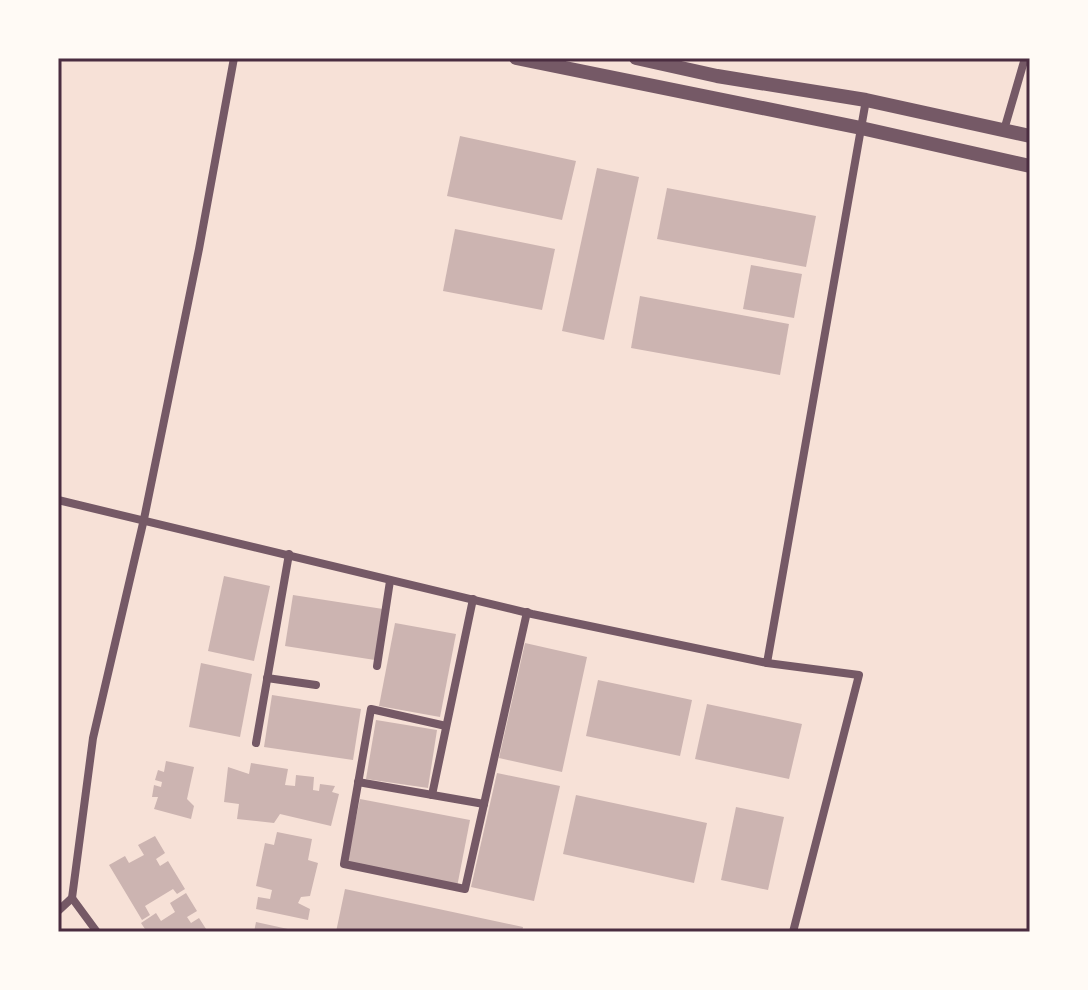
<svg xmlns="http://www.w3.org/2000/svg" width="1088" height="990" font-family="'Source Sans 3',sans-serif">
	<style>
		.building { fill: #ccb4b1 }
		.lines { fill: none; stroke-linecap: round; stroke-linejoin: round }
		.minor { stroke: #755966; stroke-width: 8 }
		.tertiary { stroke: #755966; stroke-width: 14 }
		.neatline { fill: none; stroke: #4a2c40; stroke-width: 3 }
	</style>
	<rect width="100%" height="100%" fill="#f7e1d7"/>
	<!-- building -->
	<g class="building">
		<polygon points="460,136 576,161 562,220 447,196"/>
		<polygon points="597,168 639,177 604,340 562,331"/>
		<polygon points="667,188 816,216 806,267 657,239"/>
		<polygon points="455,229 555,249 542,310 443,291"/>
		<polygon points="751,265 802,274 794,318 743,309"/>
		<polygon points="640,296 789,324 780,375 631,348"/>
		<polygon points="224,576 270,586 254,661 208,651"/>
		<polygon points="293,595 383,609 375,660 285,646"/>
		<polygon points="395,623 456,634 440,717 379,706"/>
		<polygon points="525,643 587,657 562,772 499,758"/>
		<polygon points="201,663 252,674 240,737 189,727"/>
		<polygon points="598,680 692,700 680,756 586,736"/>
		<polygon points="272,695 361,709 353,760 264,747"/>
		<polygon points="707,704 802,724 789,779 695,759"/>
		<polygon points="376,720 437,730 428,788 366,779"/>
		<polygon points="166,761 194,767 187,799 194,806 191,819 154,809 158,797 152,797 154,785 161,787 162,782 155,780 158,770 164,772"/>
		<polygon points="251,763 288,769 285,785 295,786 296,775 314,777 313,790 319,791 320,784 335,786 332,792 339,794 331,826 280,814 274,823 237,819 239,804 224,802 228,767 249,774"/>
		<polygon points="497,773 560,786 534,901 471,887"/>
		<polygon points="576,795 707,823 694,883 563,854"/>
		<polygon points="360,799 470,820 457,887 346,865"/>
		<polygon points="736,807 784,817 768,890 721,880"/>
		<polygon points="277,832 312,839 308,860 318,863 310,896 301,897 298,903 310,909 308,920 256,909 258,897 270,899 272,890 256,886 265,843 274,845"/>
		<polygon points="155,836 165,853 156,859 160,866 168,861 185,889 177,894 173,889 145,906 150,915 142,920 109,865 125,856 129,863 144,855 138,845"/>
		<polygon points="345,889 523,927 522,932 336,932"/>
		<polygon points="186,893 197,911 187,917 191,923 199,918 208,932 147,932 141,923 156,913 161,921 175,912 170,903"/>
		<polygon points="256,922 297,931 297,932 254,932"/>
	</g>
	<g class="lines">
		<!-- minor -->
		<g class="minor">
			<polyline points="1004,130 1025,58"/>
			<polyline points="58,500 532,614 767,663 866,100"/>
			<polyline points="767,663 859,675 793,932"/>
			<polyline points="377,666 390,581"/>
			<polyline points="267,678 316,685"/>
			<polyline points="446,726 371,709 344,864 465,889 527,612"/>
			<polyline points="256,743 289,554"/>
			<polyline points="358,782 484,804"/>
			<polyline points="432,795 473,599"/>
			<polyline points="72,898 97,932"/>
			<polyline points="58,911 72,898 93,738 144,519 199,249 234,58"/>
		</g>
		<!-- tertiary -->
		<g class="tertiary">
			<polyline points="516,58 861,128 1030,166"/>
			<polyline points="636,58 717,76 866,100 1030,136"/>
		</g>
	</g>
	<!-- border -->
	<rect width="1088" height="990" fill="none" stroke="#fffaf5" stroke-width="120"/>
	<rect x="60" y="60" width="968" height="870" class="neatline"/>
</svg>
